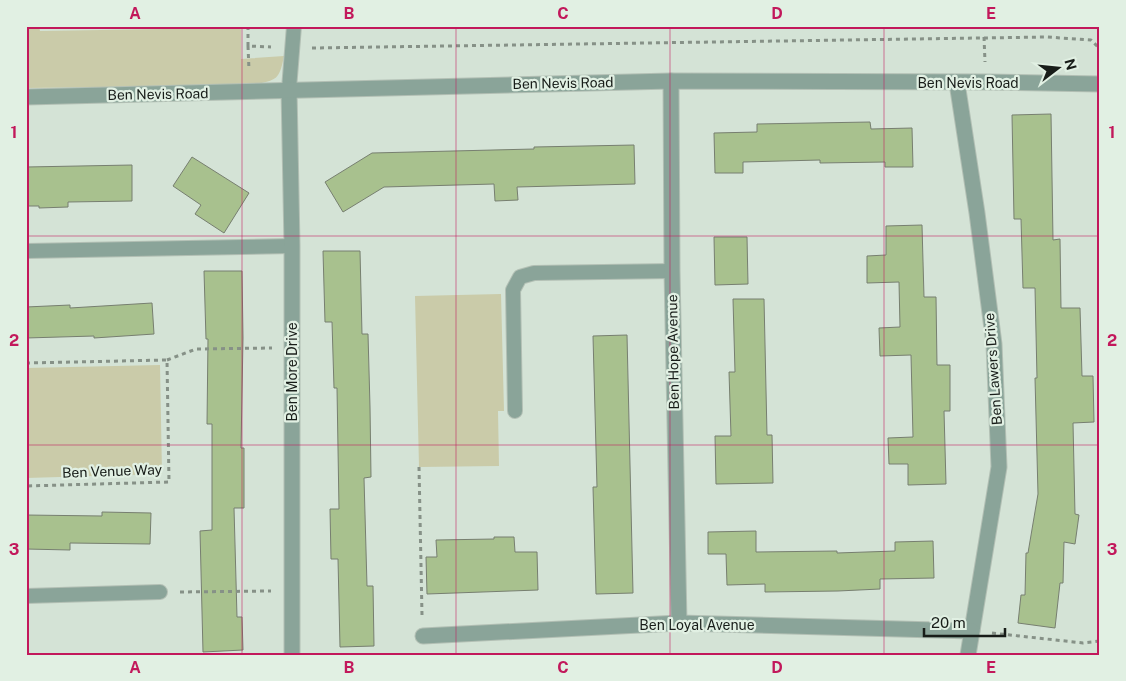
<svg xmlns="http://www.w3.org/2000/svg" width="1126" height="681" font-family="'Public Sans',sans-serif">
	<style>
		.green { fill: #cacba9 }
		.building { fill: #a8c18e; stroke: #777f70 }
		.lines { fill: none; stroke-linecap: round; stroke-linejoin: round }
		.lane-casing { stroke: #b2bfb4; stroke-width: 16 }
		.street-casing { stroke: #b2bfb4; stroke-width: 17 }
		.path { stroke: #869187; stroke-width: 3; stroke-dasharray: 4 4; stroke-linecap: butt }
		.lane { stroke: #8aa499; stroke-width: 14 }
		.street { stroke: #8aa499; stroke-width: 15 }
		.grid { fill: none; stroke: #c2185b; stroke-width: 1; stroke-opacity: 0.55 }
		.labels { text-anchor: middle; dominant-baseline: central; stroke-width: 4.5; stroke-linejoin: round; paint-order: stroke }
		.street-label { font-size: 14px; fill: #181d19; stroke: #e1f0e3 }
		.neatline { fill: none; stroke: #c2185b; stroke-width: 2 }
		.grid-label { font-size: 16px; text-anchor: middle; font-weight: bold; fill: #c2185b }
	</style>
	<rect width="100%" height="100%" fill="#d4e3d6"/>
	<!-- green -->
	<g class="green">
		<path d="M26,26H39L40,31L163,29L164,26H239L241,30V59L284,56C279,81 277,79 254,85L26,88Z"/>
		<polygon points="501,294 504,411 498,411 499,466 419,467 415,296"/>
		<polygon points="160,365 162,474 26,478 26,368"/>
	</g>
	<!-- building -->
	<g class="building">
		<polygon points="1051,114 1053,240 1060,239 1061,308 1080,308 1082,376 1093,376 1094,422 1073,423 1075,514 1079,515 1075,544 1064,542 1063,583 1060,583 1055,628 1018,623 1021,595 1025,595 1026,553 1028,553 1038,494 1035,378 1037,378 1035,288 1023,288 1021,219 1014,219 1012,115"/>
		<polygon points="870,122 871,129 912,128 913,167 885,167 885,162 820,163 820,160 743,162 743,173 715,173 714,133 757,132 757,124"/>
		<polygon points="634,145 635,184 517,187 518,200 495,201 494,184 384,187 343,212 325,182 372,153 534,149 534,147"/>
		<polygon points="192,157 249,193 224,233 195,214 201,205 173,186"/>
		<polygon points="132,165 132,201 68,202 68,207 39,208 39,206 26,206 26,167"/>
		<polygon points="922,225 924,297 936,297 937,365 950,365 950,411 944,411 946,484 908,485 908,464 889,464 888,438 913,437 911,355 880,356 879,328 900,327 899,282 867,283 867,256 886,255 886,226"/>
		<polygon points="714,237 747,237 748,284 715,285"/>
		<polygon points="323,251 360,251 362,334 368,334 370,407 371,477 364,478 367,586 373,586 374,646 340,647 338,559 331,559 330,509 339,509 337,388 334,388 332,322 325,322"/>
		<polygon points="204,271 242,271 243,338 241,448 244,448 244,508 234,508 237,617 242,617 243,650 203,652 200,531 212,530 212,424 207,424 208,339 206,339"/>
		<polygon points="733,299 764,299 767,435 772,435 773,483 716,484 715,436 731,436 729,372 735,372"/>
		<polygon points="152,303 154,334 94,338 94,336 26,338 26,307 70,305 70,308"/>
		<polygon points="627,335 633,593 596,594 593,487 597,487 593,336"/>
		<polygon points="102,512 151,513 150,544 70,543 70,550 26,549 26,515 102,516"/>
		<polygon points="756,531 756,552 837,551 837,553 895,551 895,542 933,541 934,578 880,579 880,589 838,591 765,592 765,584 727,585 726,554 708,554 708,532"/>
		<polygon points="494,537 514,537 515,552 537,552 538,590 427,594 426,557 437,557 436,540 494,539"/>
	</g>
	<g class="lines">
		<!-- lane casing -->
		<g class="lane-casing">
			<g id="lane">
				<polyline points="289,89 294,26"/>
				<polyline points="26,251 292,246"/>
				<polyline points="515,411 513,290 520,277 534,273 672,271"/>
				<polyline points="26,596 160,592"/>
			</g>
		</g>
		<!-- street casing -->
		<g class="street-casing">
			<g id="street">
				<polyline points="671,81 672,271 679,623"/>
				<polyline points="957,83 977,213 994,344 999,467 968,655"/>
				<polyline points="289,89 292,246 292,655"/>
				<polyline points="26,97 671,81 986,82 1100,84"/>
				<polyline points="423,636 679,623 972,631"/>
			</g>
		</g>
		<!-- path -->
		<g class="path">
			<polyline points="248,26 248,46 271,47"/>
			<polyline points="984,37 985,62"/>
			<polyline points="248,46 249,70"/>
			<polyline points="312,48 1047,37 1091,40 1100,49"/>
			<polyline points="167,360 196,349 272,348"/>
			<polyline points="26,363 167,360 169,482 26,486"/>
			<polyline points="419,467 422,615"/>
			<polyline points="180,592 271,591"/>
			<polyline points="992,633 1083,643 1100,641"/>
		</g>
		<!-- lane -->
		<use href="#lane" class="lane"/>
		<!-- street -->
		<use href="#street" class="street"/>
	</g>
	<!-- grid -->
	<path class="grid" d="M242,26V655M456,26V655M670,26V655M884,26V655M26,236H1100M26,445H1100"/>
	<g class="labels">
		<!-- street labels -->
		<g class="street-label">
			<text transform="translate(563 83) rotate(-1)">Ben Nevis Road</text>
			<text x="968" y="83">Ben Nevis Road</text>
			<text transform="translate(158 94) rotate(-1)">Ben Nevis Road</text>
			<text transform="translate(673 352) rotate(-91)">Ben Hope Avenue</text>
			<text transform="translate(993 369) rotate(-94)">Ben Lawers Drive</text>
			<text transform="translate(292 372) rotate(-90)">Ben More Drive</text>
			<text transform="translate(112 471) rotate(-2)">Ben Venue Way</text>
			<text x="697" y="625">Ben Loyal Avenue</text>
		</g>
	</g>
	<!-- border -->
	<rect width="1126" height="681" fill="none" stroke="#e1f0e3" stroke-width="55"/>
	<!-- north arrow -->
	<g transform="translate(1058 68) rotate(74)" stroke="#e1f0e3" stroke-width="4" paint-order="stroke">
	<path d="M0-4L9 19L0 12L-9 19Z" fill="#181d19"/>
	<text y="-8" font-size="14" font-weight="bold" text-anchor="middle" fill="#181d19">N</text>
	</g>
	<!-- scale -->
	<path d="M924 628v8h81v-8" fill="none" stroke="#181d19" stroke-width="2.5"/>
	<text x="931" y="628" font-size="15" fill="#181d19" stroke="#e1f0e3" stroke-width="4" paint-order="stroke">20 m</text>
	<rect x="28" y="28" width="1070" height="626" class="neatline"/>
	<g class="grid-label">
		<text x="135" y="19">A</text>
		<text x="349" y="19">B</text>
		<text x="563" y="19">C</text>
		<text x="777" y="19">D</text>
		<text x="991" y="19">E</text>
		<text x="14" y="138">1</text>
		<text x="1112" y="138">1</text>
		<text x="14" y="346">2</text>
		<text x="1112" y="346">2</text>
		<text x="14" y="555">3</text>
		<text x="1112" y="555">3</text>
		<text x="135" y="673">A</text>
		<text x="349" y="673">B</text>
		<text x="563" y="673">C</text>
		<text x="777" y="673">D</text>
		<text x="991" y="673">E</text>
	</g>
</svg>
